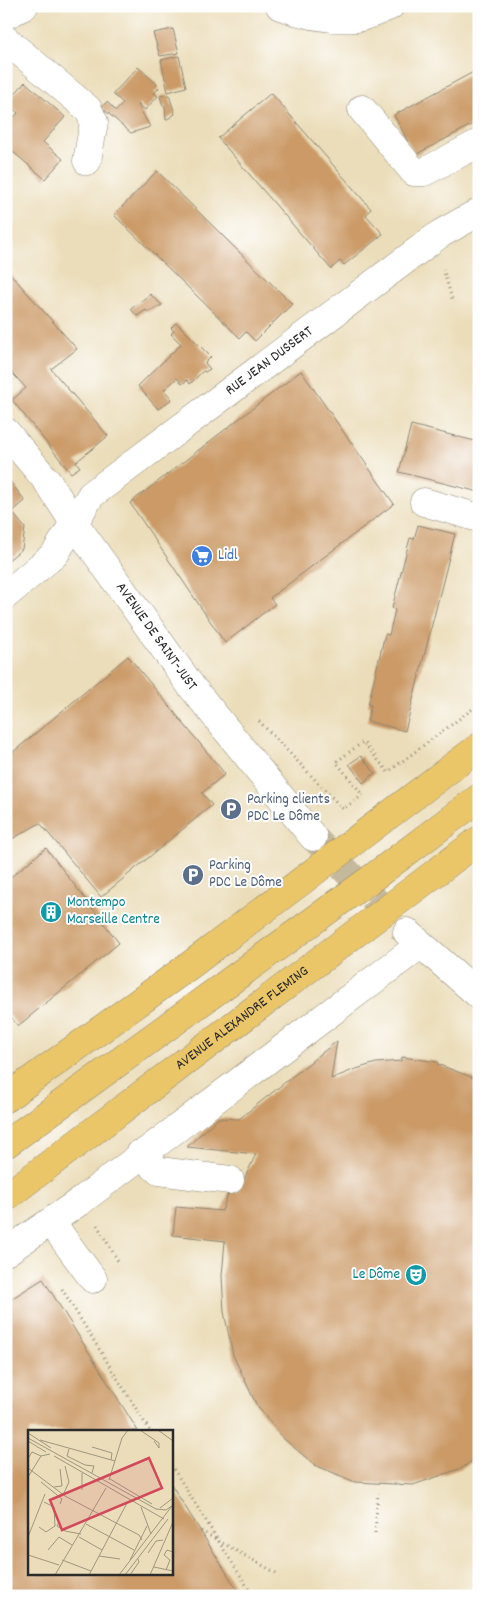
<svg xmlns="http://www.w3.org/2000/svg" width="485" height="1602" font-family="Dekko,sans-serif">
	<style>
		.building { fill: #cb9a66 }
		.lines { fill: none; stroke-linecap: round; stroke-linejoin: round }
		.minor-tunnel { stroke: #c5b99d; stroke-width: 28; stroke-dasharray: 28 14; stroke-linecap: butt }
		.minor-casing { stroke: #8b8472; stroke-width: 29 }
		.major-casing { stroke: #8b8472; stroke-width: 29 }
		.path { stroke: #8b8472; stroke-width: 3; stroke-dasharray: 1 4; stroke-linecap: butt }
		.minor { stroke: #fff; stroke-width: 28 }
		.major { stroke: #ebc669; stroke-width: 28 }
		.labels { text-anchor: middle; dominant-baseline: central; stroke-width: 4; stroke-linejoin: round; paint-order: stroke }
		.street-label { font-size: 15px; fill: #2b2b2b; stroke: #fff }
		.shop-label { font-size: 15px; fill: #366cbe; stroke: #fff; text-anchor: start }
		.service-label { font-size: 15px; fill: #4e5e75; stroke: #fff; text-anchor: start }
		.culture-label { font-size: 15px; fill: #0d838f; stroke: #fff; text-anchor: start }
		.inset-road { fill: none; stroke: #9e9680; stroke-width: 1 }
		.view { fill: #d1495b; fill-opacity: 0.15; stroke: #d1495b; stroke-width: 2.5 }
		.inset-edge { fill: none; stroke: #2b2b2b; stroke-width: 2.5 }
	</style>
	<rect width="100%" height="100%" fill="#fff"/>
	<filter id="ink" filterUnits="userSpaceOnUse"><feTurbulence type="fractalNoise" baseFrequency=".02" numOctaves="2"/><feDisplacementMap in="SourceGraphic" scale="10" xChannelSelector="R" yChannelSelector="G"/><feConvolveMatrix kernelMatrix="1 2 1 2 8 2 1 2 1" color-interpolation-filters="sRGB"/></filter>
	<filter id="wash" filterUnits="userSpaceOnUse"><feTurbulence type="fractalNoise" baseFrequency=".0096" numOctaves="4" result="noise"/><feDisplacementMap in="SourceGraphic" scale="20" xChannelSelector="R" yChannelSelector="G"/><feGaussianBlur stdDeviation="1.12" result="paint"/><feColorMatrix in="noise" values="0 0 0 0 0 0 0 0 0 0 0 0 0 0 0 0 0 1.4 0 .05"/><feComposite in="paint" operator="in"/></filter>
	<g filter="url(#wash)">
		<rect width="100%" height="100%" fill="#ebddb9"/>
		<g id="blocks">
			<!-- building -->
			<g class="building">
				<polygon points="173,29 179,53 160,56 153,33"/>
				<polygon points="179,56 186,87 168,92 161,60"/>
				<polygon points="138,67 157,84 156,85 159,88 154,93 158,96 145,110 139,104 138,105 150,127 131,133 101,107 107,102 116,111 123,103 113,94"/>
				<polygon points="479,69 479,121 415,155 394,115"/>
				<polygon points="25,82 65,117 43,142 63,159 45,179 6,146 6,126 18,113 7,103"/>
				<polygon points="271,93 371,209 366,215 383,234 344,265 340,261 331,269 218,138"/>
				<polygon points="169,95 175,114 166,120 165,106 163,106 160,96"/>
				<polygon points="157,171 292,304 255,341 246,332 240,338 114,215"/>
				<polygon points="6,269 77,349 51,369 108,436 76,462 80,467 71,473 12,400 26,388 6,366"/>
				<polygon points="150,294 162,305 148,312 146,310 137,316 131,309"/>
				<polygon points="176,323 180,326 211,357 205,363 210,369 205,372 203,371 190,384 187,380 182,384 177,378 164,390 172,399 158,409 138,386 181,344 171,334 174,331 171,328"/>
				<polygon points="301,371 394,504 270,598 275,604 225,643 130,503"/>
				<polygon points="411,425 479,442 479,492 399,472"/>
				<polygon points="6,476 25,501 12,512 25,528 22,549 6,562"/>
				<polygon points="418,525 455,534 405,731 367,721 371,705 368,705 385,634 389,635 395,610 392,608 410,538 414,539"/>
				<polygon points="128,656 225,774 202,793 212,805 101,897 40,823 7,842 6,841 6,758"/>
				<polygon points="361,756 375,773 363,783 349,764"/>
				<polygon points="46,848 119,943 18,1026 6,1011 6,881"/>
				<polygon points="337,1041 331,1079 353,1070 376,1063 401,1061 402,1057 438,1062 437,1064 479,1080 479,1456 462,1468 413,1485 355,1482 315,1465 284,1439 257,1406 233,1355 224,1312 222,1276 225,1241 173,1235 176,1207 222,1211 229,1191 238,1192 256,1154 187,1147 218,1118 239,1119"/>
				<polygon points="43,1279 138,1431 29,1431 29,1573 171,1573 171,1484 241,1596 6,1596 6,1302"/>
			</g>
		</g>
	</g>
	<g filter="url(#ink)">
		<use href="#blocks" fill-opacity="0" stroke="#8b8472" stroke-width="1"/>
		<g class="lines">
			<!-- minor-tunnel -->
			<polyline class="minor-tunnel" points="313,837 406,932"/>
			<!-- minor casing -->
			<g class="minor-casing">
				<g id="minor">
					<path d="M280,6C304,15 332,20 357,18C368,16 380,10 390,6"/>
					<polyline points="6,15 24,6"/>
					<polyline points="6,40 88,109 94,122 87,161"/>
					<polyline points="362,109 414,172 424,172 479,143"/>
					<path id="s1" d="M6,432L47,481L75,524L191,686L313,837"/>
					<polyline points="424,502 479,518"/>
					<path id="s2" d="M6,595L55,554L91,495L440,234L479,212"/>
					<polyline points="407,932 479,995"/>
					<polyline points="140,1154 159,1171 230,1180"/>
					<polyline points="51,1222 93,1279"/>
					<polyline points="6,1252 82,1200 420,945"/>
				</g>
			</g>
			<!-- major casing -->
			<g class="major-casing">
				<g id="major">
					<polyline points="6,1098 189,966 479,747"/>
					<polyline points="6,1144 368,881 479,798"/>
					<path id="s3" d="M6,1197L479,840"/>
				</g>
			</g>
			<!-- path -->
			<g class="path">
				<polyline points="443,269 452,299"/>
				<polyline points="259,721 343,809 363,795 336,762 363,742 388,772 479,704"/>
				<polyline points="97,1225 118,1261"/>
				<polyline points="62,1289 150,1431"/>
				<polyline points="171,1465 253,1596"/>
				<polyline points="201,1531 278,1574"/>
				<polyline points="375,1533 378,1493"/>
			</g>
			<!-- minor -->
			<use href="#minor" class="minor"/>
			<!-- major -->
			<use href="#major" class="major"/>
		</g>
	</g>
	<!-- icons -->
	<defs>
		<g id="supermarket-disc" transform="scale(1.125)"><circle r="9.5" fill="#3f7fe0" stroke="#fff"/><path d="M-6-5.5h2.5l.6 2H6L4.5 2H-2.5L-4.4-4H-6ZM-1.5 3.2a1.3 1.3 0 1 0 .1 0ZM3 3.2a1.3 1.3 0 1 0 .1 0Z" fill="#fff"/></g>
		<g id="parking-disc" transform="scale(1.125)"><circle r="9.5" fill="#5c6f8a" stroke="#fff"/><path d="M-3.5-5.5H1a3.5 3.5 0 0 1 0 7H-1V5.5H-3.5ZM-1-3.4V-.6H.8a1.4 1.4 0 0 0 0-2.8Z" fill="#fff"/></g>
		<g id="building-disc" transform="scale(1.125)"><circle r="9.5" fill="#0f9aa8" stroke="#fff"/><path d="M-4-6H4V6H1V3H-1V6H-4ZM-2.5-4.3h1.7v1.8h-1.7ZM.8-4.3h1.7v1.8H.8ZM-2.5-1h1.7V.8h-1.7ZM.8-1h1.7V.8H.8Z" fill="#fff"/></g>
		<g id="theatre-disc" transform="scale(1.125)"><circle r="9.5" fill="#0f9aa8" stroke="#fff"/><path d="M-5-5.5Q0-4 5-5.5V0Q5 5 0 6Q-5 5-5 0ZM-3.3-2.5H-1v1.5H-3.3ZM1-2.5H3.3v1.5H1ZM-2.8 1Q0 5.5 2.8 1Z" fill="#fff"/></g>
	</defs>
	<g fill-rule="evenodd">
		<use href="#supermarket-disc" x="202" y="556"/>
		<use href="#parking-disc" x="231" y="809"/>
		<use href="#parking-disc" x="193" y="875"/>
		<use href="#building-disc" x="51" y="912"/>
		<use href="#theatre-disc" x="416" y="1275"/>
	</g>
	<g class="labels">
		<!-- street labels -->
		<g class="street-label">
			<text stroke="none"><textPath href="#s2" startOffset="356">RUE JEAN DUSSERT</textPath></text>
			<text stroke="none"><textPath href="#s1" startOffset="254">AVENUE DE SAINT-JUST</textPath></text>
			<text stroke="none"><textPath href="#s3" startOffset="296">AVENUE ALEXANDRE FLEMING</textPath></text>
		</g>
		<!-- shop labels -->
		<g class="shop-label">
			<text x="218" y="556">Lidl</text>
		</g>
		<!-- service labels -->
		<g class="service-label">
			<text x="247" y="800">Parking clients<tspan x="247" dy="17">PDC Le Dôme</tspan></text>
			<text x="209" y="866">Parking<tspan x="209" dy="17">PDC Le Dôme</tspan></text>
		</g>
		<!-- culture labels -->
		<g class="culture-label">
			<text x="67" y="903">Montempo<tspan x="67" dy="17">Marseille Centre</tspan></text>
			<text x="400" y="1275" text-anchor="end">Le Dôme</text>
		</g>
	</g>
	<!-- overview -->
	<g transform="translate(28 1430)">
		<rect width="145" height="145" fill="#ebddb9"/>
		<path class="inset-road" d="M112,0L131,13V18L126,11M130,0L145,11M0,3L23,18M0,8L128,79L138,80L145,75M12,10L87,31M0,11L18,22M64,17L84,23L83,30M41,19L39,26L57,35L66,36L64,43M26,26L136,89M1,27L4,22L13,26M0,38L37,66L111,105L114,110M0,47L13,26L22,24M82,49L124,74M81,50L94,8L100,0M13,52L34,69L32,74M26,57L34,56L32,39M54,60V43M35,65L41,52L37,36M113,77L123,104M132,78L145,68M31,92L29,96L37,101L53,104M58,94L106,120M11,97L18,102L27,96L26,77L16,72M0,107L17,64M51,107L74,120M20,120L31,107L44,115M120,123L128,111L135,110M0,125L31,135M71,126L92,129M34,130L63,141M102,130L119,96M126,137L145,141M138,140L142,130L136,125L139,120L145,122M27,145L78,58M61,145L99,73M91,145L144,76M97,145L140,89M102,145L111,132L110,129M122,145L145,92"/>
		<path class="view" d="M121,28L134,58L34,100L22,70Z"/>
		<rect width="145" height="145" class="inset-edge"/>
	</g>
	<!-- margin -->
	<rect width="485" height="1602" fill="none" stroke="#fff" stroke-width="25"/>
</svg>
